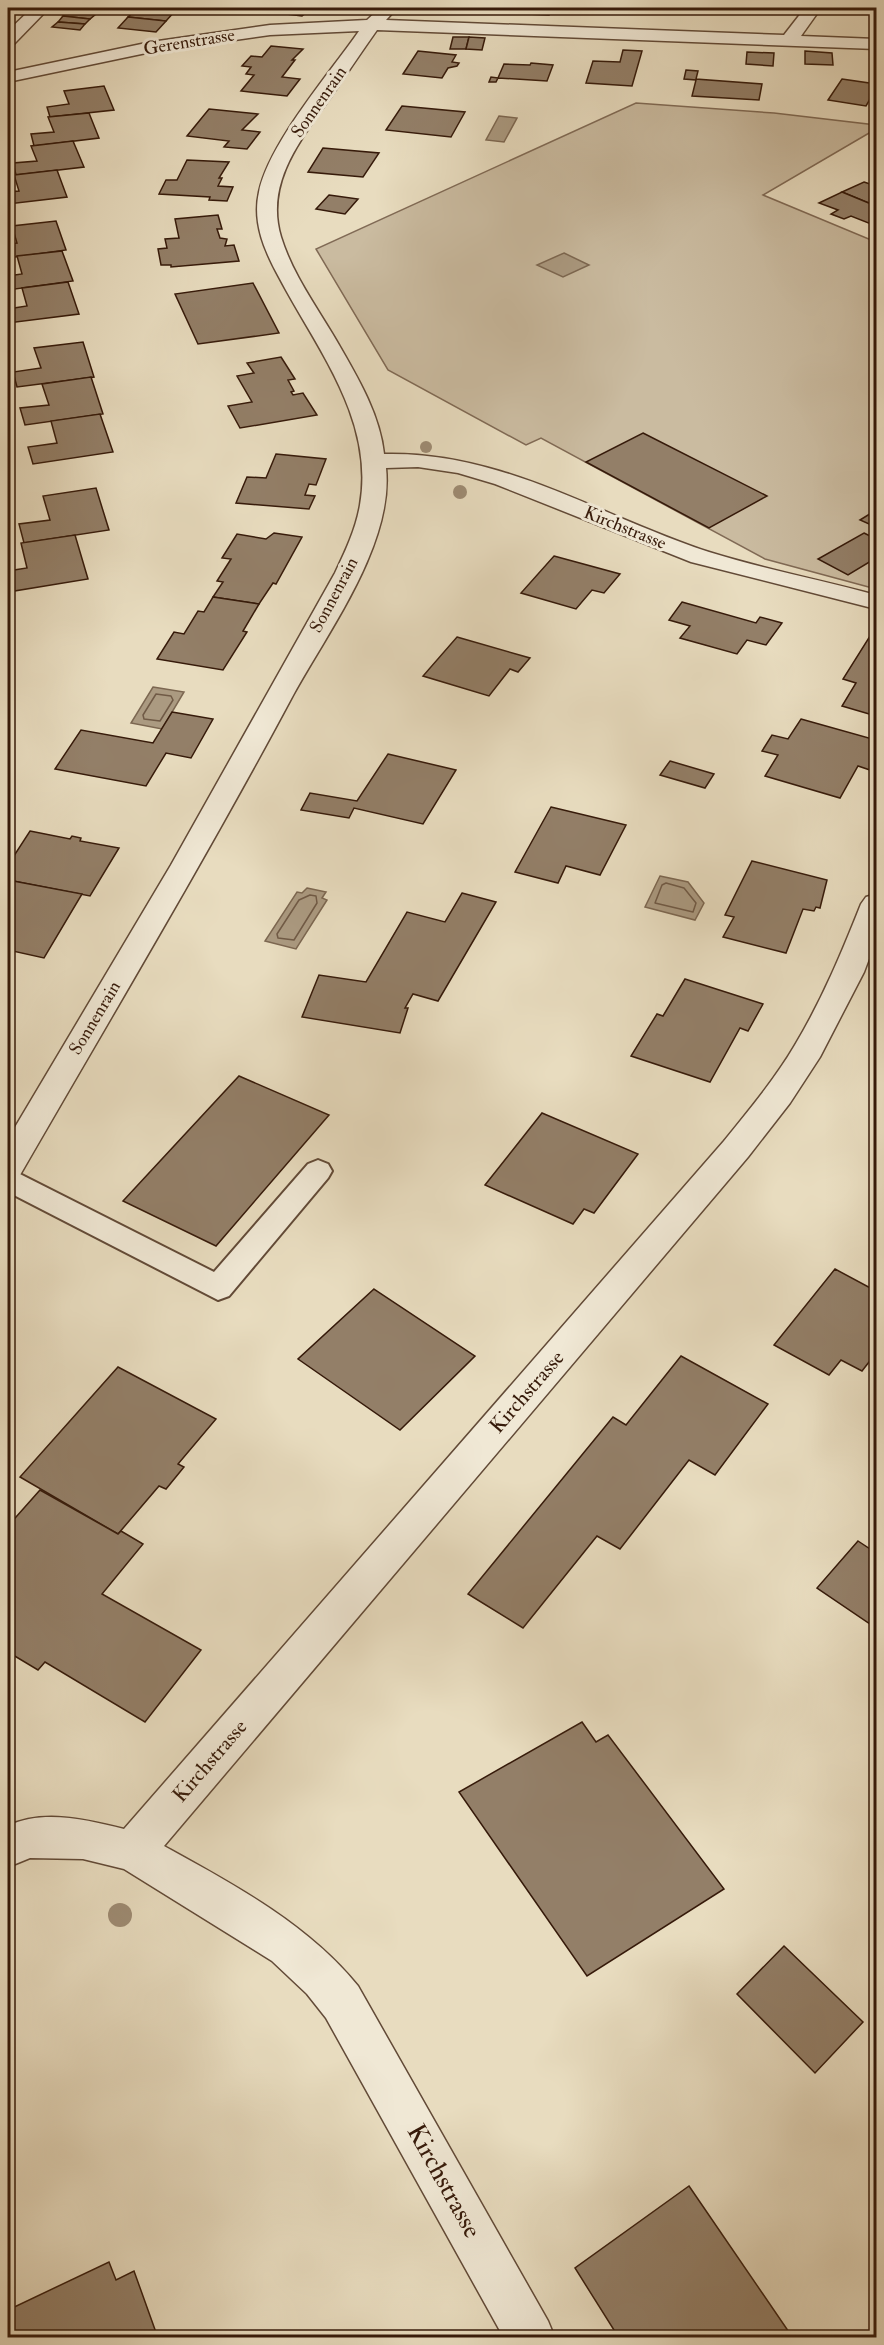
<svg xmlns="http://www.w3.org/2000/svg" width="884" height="2345" font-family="'IM FELL Double Pica',serif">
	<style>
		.green { fill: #cabba0; stroke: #806a55; stroke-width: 1.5 }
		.water { fill: #ab9a81; stroke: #7c6751; stroke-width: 1.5 }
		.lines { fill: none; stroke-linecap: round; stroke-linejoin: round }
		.shore { stroke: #705a46; stroke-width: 1.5 }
		.building { fill: #937f68; stroke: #361a0a; stroke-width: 1.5 }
		.lane-casing { stroke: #624a37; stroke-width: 4 }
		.street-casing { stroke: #624a37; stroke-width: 3 }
		.lane { fill: #f0e8d5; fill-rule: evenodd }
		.street { fill: #f0e8d5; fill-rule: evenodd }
		.tree { fill: #9e8c74 }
		.labels { text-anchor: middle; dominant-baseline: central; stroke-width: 6; stroke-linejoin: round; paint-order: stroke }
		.far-street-label { font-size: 18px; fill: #361a0a; stroke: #f0e8d5 }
		.street-label { font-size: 21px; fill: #361a0a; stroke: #f0e8d5 }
		.near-street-label { font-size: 26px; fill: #361a0a; stroke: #f0e8d5 }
	</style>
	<rect width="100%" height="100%" fill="#e8dcbf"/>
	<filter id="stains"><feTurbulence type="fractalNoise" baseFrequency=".00333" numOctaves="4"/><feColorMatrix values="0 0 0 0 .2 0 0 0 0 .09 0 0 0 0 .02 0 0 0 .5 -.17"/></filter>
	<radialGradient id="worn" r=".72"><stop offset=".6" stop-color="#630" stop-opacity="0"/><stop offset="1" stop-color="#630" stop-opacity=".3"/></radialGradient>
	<!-- green -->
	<polygon class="green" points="636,103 774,113 876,125 876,129 763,195 876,242 876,589 765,559 541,438 526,445 388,370 316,249"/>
	<!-- water -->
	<g class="water">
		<polygon points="499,116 517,118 504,142 486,140"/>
		<polygon points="564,253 589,265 563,277 537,265"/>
		<polygon points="153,687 184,692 162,729 131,723"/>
		<polygon points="660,876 688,882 704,903 695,920 645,907"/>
		<polygon points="307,888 326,892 322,898 327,900 296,949 265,941 297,892 302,893"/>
	</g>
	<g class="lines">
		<!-- shore -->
		<g class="shore">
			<polygon points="156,694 171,696 173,700 160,721 144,719 143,715"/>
			<polygon points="666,883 684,888 696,903 693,912 655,903 662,885"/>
			<polygon points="310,895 316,896 317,903 294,940 278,938 277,934 299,900"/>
		</g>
	</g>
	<!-- building -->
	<g class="building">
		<polygon points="72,8 87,8 101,9 96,14 68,11"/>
		<polygon points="138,8 142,8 175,11 166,21 128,17"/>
		<polygon points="256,8 312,8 302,16 254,10"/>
		<polygon points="475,8 550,8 549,15 474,12"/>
		<polygon points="656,8 713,8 709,14"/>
		<polygon points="68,11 96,14 90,19 63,16"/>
		<polygon points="63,16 90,19 85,24 58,22"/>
		<polygon points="128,17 166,21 156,32 118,28"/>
		<polygon points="58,22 85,24 80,30 52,27"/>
		<polygon points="453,37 469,37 466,49 450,49"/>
		<polygon points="469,37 485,38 482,50 466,49"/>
		<polygon points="271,46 303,49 292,60 295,60 282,77 300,79 287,96 241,91 254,75 246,74 251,67 242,66 251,56 262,57"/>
		<polygon points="623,50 642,51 632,86 586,83 593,61 620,62"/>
		<polygon points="418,51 456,55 452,62 459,63 457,66 448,68 442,78 403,74"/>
		<polygon points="805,51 832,53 833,65 805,64"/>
		<polygon points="747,52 774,53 773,66 746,64"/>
		<polygon points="531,63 553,65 547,81 498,78 496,82 489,82 491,77 498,78 504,64 530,65"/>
		<polygon points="686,70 698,71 696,79 762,84 759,100 692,96 696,80 684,79"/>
		<polygon points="842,79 876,84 876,89 866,106 828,100"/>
		<polygon points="104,86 114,110 50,117 47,107 69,104 64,91"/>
		<polygon points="402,106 465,112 451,137 386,130"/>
		<polygon points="209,109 258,114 242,130 260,132 247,149 224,147 229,141 187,136"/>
		<polygon points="89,113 99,138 34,146 31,134 54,132 48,117"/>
		<polygon points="73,141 84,167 16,175 13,163 37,161 31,146"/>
		<polygon points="323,148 379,153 363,177 308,172"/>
		<polygon points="187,160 229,162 219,178 222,178 218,186 233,187 227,201 209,200 210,197 159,194 166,180 177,180"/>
		<polygon points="57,170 67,197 8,204 8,192 19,191 14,175"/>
		<polygon points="864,182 876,186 876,206 842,192"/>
		<polygon points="842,192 876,206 876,221 871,224 851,216 844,219 831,214 838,210 819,203"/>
		<polygon points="329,195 358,199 345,214 316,209"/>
		<polygon points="218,215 222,229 217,229 220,238 227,239 225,246 234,245 239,261 171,267 171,265 161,265 158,249 167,248 165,239 179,238 175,219"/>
		<polygon points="56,221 66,250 8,258 8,244 17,243 12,226"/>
		<polygon points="62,251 73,281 8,290 8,276 22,274 17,256"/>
		<polygon points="68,282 79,314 8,323 8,309 27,306 22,288"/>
		<polygon points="253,283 279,333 198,344 175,294"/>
		<polygon points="83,342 94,377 17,387 13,372 41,368 34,348"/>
		<polygon points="281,357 295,379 288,380 294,391 291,392 293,395 303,393 317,415 240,428 228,406 252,402 237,376 254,373 247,363"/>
		<polygon points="91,377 103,414 25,425 20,408 49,405 42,384"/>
		<polygon points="100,414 113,452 33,464 28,447 57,443 51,421"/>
		<polygon points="643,433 767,496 709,528 586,462"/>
		<polygon points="276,454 326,459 316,485 309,484 305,495 315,496 309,509 236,503 247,477 266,478"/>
		<polygon points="96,488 109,530 24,543 19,524 50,520 43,496"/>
		<polygon points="876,510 876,527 860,520"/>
		<polygon points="274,533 302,537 276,584 273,583 259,604 213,597 223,582 217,581 231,559 222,558 237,534 266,539"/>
		<polygon points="864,533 876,539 876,558 848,575 818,559"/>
		<polygon points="75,535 88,579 8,592 8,571 27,568 21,543"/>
		<polygon points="554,556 620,574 604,593 592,590 576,609 521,593"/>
		<polygon points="213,597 259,604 243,631 247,632 223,670 157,659 174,632 184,634 198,611 204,612"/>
		<polygon points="682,602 756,623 760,617 782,623 766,645 747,640 737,654 680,638 690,626 669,620"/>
		<polygon points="870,636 876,637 876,716 842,706 856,683 843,679"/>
		<polygon points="457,637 530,658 518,672 510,669 489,696 423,676"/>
		<polygon points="172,712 213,719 191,758 166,753 146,786 55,769 81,730 153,743"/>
		<polygon points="801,719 876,740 876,758 870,770 858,766 840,798 765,776 778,755 762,751 772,735 788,739"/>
		<polygon points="388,754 456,770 423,824 354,808 349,818 301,810 310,793 357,801"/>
		<polygon points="670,761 714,774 705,788 660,775"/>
		<polygon points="551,807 626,825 600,875 566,866 558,883 515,872"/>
		<polygon points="30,831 70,839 72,836 81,838 80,841 119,848 90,896 8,880 8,865"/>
		<polygon points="752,861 827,880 820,908 816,907 814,911 803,909 786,953 723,937 734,917 725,915"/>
		<polygon points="8,880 82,894 44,958 8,950"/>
		<polygon points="462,893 496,902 438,1001 413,994 405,1008 408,1008 400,1033 302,1017 319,975 366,982 407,912 445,922"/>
		<polygon points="685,979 763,1004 748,1031 740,1028 710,1082 631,1056 657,1014 663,1016"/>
		<polygon points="239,1076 329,1115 216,1246 123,1201"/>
		<polygon points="542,1113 638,1154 594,1213 584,1209 573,1224 485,1185"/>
		<polygon points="835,1269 876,1291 876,1353 862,1371 841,1360 829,1375 774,1345"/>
		<polygon points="374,1289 475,1356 400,1430 298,1359"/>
		<polygon points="681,1356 768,1404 715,1475 689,1460 620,1549 597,1536 523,1628 468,1594 613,1417 626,1425"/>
		<polygon points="118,1367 216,1419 178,1464 184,1467 166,1489 159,1486 118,1534 20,1477"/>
		<polygon points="40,1490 118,1534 121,1531 143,1544 102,1594 201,1650 145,1722 45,1662 38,1670 8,1652 8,1526"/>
		<polygon points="858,1541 876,1553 876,1628 817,1588"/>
		<polygon points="582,1722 596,1742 608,1735 724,1889 587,1976 459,1792"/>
		<polygon points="784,1946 863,2022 815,2073 737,1994"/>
		<polygon points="689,2186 793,2338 619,2338 575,2268"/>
		<polygon points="109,2262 116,2280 134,2271 158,2338 8,2338 8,2310"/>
	</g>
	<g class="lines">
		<!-- lane casing -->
		<g class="lane-casing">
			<polygon id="lane" points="318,1160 328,1164 332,1171 328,1178 229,1296 218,1300 8,1192 8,1168 214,1272 308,1164"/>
		</g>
		<!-- street casing -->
		<g class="street-casing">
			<g id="street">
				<polygon points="32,8 49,8 14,44 8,45 8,31"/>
				<path d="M380,8H397L386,20L784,35L805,8H821L801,36L876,39V49L377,30C360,54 344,78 328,101C299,142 265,184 281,237C293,276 319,310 339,345C358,378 380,415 384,454C503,451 599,516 709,552C763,569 821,580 876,595V609L691,562L495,484L458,473L418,467L386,468C394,545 326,634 291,699C205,860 111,1017 20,1175L8,1178V1139L171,865L335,573C345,552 356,529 360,505C375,420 317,349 280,279C265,252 252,223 259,192C269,143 330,73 359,31L270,35L151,52L8,82V72L151,42L270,25L367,20Z"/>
				<path d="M876,894V940L864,972L820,1057L790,1103L748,1157L164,1846C233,1884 308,1924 358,1986L548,2321L555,2338H504L326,2018L307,1994L272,1961L124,1869L83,1859L30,1858L8,1867V1826C43,1809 87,1820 124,1829L724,1141C749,1110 775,1079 795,1045C822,1000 842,952 861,904L866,897Z"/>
			</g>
		</g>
		<!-- lane -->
		<use href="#lane" class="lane"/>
		<!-- street -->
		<use href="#street" class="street"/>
	</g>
	<!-- trees -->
	<g class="tree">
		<circle cx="426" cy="447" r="6"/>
		<circle cx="460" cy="492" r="7"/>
		<circle cx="120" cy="1915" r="12"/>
	</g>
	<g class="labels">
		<!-- far-street labels -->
		<g class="far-street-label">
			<text transform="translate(189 42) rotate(-9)">Gerenstrasse</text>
			<text transform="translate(319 102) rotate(-55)">Sonnenrain</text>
			<text transform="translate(625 528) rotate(22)">Kirchstrasse</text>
			<text transform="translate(334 595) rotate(-62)">Sonnenrain</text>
			<text transform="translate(95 1018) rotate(-59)">Sonnenrain</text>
		</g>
		<!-- street labels -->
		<g class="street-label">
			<text transform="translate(527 1392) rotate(-49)">Kirchstrasse</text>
			<text transform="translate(210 1761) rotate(-49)">Kirchstrasse</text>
		</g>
		<!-- near-street labels -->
		<g class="near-street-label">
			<text transform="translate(444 2181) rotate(61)">Kirchstrasse</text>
		</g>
	</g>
	<!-- margin -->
	<rect width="884" height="2345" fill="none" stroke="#e8dcbf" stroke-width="30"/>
	<rect x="9" y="9" width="866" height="2327" fill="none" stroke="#361a0a" stroke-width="3"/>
	<rect x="15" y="15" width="854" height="2315" fill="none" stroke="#361a0a" stroke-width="1.5"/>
	<rect width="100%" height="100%" filter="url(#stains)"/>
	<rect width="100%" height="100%" fill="url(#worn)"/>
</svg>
